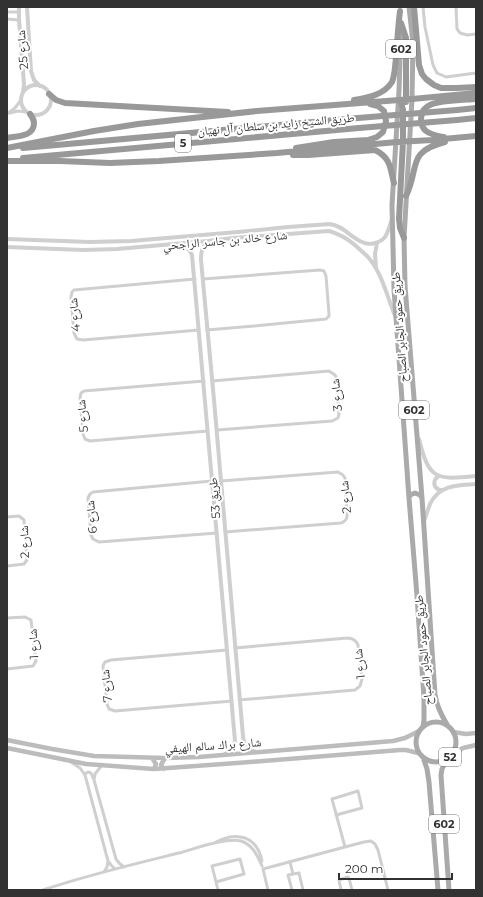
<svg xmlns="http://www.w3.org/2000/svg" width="483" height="897" viewBox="0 0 483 897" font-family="Montserrat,'Noto Naskh Arabic',sans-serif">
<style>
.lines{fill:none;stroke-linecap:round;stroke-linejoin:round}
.minor{stroke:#cfcfcf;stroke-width:3}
.tertiary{stroke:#cfcfcf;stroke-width:4}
.secondary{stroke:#bcbcbc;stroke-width:4.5}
.primary{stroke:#aaa;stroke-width:5}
.motorway{stroke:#999;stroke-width:6}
.motorway-bridge{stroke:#999;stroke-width:6}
.labels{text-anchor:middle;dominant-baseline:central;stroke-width:4;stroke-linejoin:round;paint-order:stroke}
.shield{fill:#fff;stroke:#707070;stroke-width:1}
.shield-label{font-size:11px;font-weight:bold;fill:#323232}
.street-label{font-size:12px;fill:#323232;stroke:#fff}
</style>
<rect width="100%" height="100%" fill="#fff"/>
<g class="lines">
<path class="minor" d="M423,7L425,27L433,65L437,73L446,77L476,73
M456,7L457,29L460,33L467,35L476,34
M7,12H19
M7,19L19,20
M10,113L18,111L26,112
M7,114L15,108L21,100
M195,279L74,290L72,292L71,297L74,333L77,339L83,340L199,330
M203,279L320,270L324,271L326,276L329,314V316L326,319L254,326L207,330
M204,381L84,391L81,393L80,398L83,434L85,439L90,441L208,431
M212,381L329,371L335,375L336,377L339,414L338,418L332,421L217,430
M212,481L93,492L90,494L88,498L91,535L93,539L99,542L217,533
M221,481L338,472L343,475L345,478L347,517C346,521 344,522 341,523L225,532
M7,517L19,516L24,520L27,560L24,564L7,566
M7,618L25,617L31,620L36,661L33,666L7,669
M235,648L347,638C352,638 356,640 358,645L362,679L360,686L355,690L239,700
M227,650L111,660L105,662L103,666L107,704L109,709L115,711L232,701
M71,762L80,768L85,775L108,861L107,867L104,872
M102,765L95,774L94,780L116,859L119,863L124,867
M85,774L88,772L91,773L93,778
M336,815L362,808L358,791L332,799L345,847
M216,842C237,831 257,836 262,861
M108,861L111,865L115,869
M290,862L293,874
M263,869L345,847L364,842L371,841L375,844L378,850L388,890
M263,869L268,890
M216,882L244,874L240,859L212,866L218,890
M43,890C87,875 134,864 179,853C194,849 227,837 241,841C253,845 257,855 262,866
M292,890L288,875L299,873L303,890
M341,890L339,880L348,877L349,878L352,890"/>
<path class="tertiary" d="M19,7V20L24,84L23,92
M27,7L31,71L34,80L40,86
M21 100a15 15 0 1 1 30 0a15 15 0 1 1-30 0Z
M7,239L90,242L131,241L238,232L288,227L330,224C344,226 350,237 362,242C369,246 380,243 385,237C388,233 390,224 392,219
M208,241C202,247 201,252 201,260L214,400L243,736C244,746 246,748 256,752
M178,244C185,246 189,248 192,255L235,741C233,748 230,751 224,755
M7,247L83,250L117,249L208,241L233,238L329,231C340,234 348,239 356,246C360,250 364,253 368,257C382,273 387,296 395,316
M376,268L375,254L377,243
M419,439C429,480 436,480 476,476
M439,476C432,480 433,489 441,490
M425,519C426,514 428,510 430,504C439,485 457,485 476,484"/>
<path class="secondary" d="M453,732L466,734L476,733
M7,740L52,749L94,756L165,758L199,757L393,741L405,738L419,731
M7,748L86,764L154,769L237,763L400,750H406L418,753
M452,755L463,748L476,745
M152,758L156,764L154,769
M164,769L161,765L162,763L165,758"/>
<path class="primary" d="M409,7L413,43L412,99L404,238L405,286L422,498L435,695C437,707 441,715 448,726
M401,27L399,91L392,205L394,289L409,498L417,596L424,698V720L423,726
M409,498L410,495L415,493L420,495L422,498
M416 742a20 20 0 1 1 40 0a20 20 0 1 1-40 0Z
M447,759L442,769L441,775L449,890
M424,760L427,769L429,782L438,890"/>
<path class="motorway" d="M414,7L419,65L422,74L426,79L434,85L441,88H457L476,87
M401,23L406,38V102
M49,94L56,100L65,103L228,112
M354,100C367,98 384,95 392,82C395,75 395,65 396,58C397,42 398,27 400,11
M399,100L401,102L403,110V141L399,219L400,228L404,238
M457,110L476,108
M457,120L476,118
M444,137C438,136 431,135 426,131C418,124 420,109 430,105C440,100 464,100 476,99
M7,138C17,136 34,137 34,123C34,119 32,117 30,114
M7,148L94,131L138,124L257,111L412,99L476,93
M23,148L358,118
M296,148L334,142L368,140L377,137L383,132L386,121L384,111L378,106L370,104
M293,155H308L375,150C391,158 390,168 394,183
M23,158L359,128
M7,161H60L110,163L159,161L277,153L397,142L432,140L476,136
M406,196C420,167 406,152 445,142"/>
<path class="motorway-bridge" d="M358,118L457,110
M359,128L457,120"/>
</g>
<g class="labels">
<g class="shield">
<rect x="386" y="40" width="30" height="18" rx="3"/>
<rect x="175" y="134" width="16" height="18" rx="3"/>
<rect x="399" y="401" width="30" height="18" rx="3"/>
<rect x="439" y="748" width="22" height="18" rx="3"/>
<rect x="429" y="815" width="30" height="18" rx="3"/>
</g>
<g class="shield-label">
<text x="401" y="49">602</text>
<text x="183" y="143">5</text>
<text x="414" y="410">602</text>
<text x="450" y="757">52</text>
<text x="444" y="824">602</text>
</g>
<g class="street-label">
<text transform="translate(22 50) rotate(-95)">شارع 25</text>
<text transform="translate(276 124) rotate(-5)">طريق الشيخ زايد بن سلطان آل نهيان</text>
<text transform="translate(225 240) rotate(-5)">شارع خالد بن جاسر الراجحي</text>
<text transform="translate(74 315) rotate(-95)">شارع 4</text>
<text transform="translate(399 327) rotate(-94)">طريق حمود الجابر الصباح</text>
<text transform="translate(336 395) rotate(-95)">شارع 3</text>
<text transform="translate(82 416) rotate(-95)">شارع 5</text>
<text transform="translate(345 497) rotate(-95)">شارع 2</text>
<text transform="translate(214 498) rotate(-95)">طريق 53</text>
<text transform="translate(91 517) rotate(-95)">شارع 6</text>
<text transform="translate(24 542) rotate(-92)">شارع 2</text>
<text transform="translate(33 644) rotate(-93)">شارع 1</text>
<text transform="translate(423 650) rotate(-95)">طريق حمود الجابر الصباح</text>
<text transform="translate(359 664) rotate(-96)">شارع 1</text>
<text transform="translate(106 686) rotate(-95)">شارع 7</text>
<text transform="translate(213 745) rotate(-4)">شارع براك سالم الهيفي</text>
</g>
</g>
<rect width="483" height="897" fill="none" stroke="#323232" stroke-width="16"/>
<path d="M339 873v6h113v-6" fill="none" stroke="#323232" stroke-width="2"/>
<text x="345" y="873" font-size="12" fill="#323232" stroke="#ffffff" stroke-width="3" paint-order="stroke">200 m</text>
</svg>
